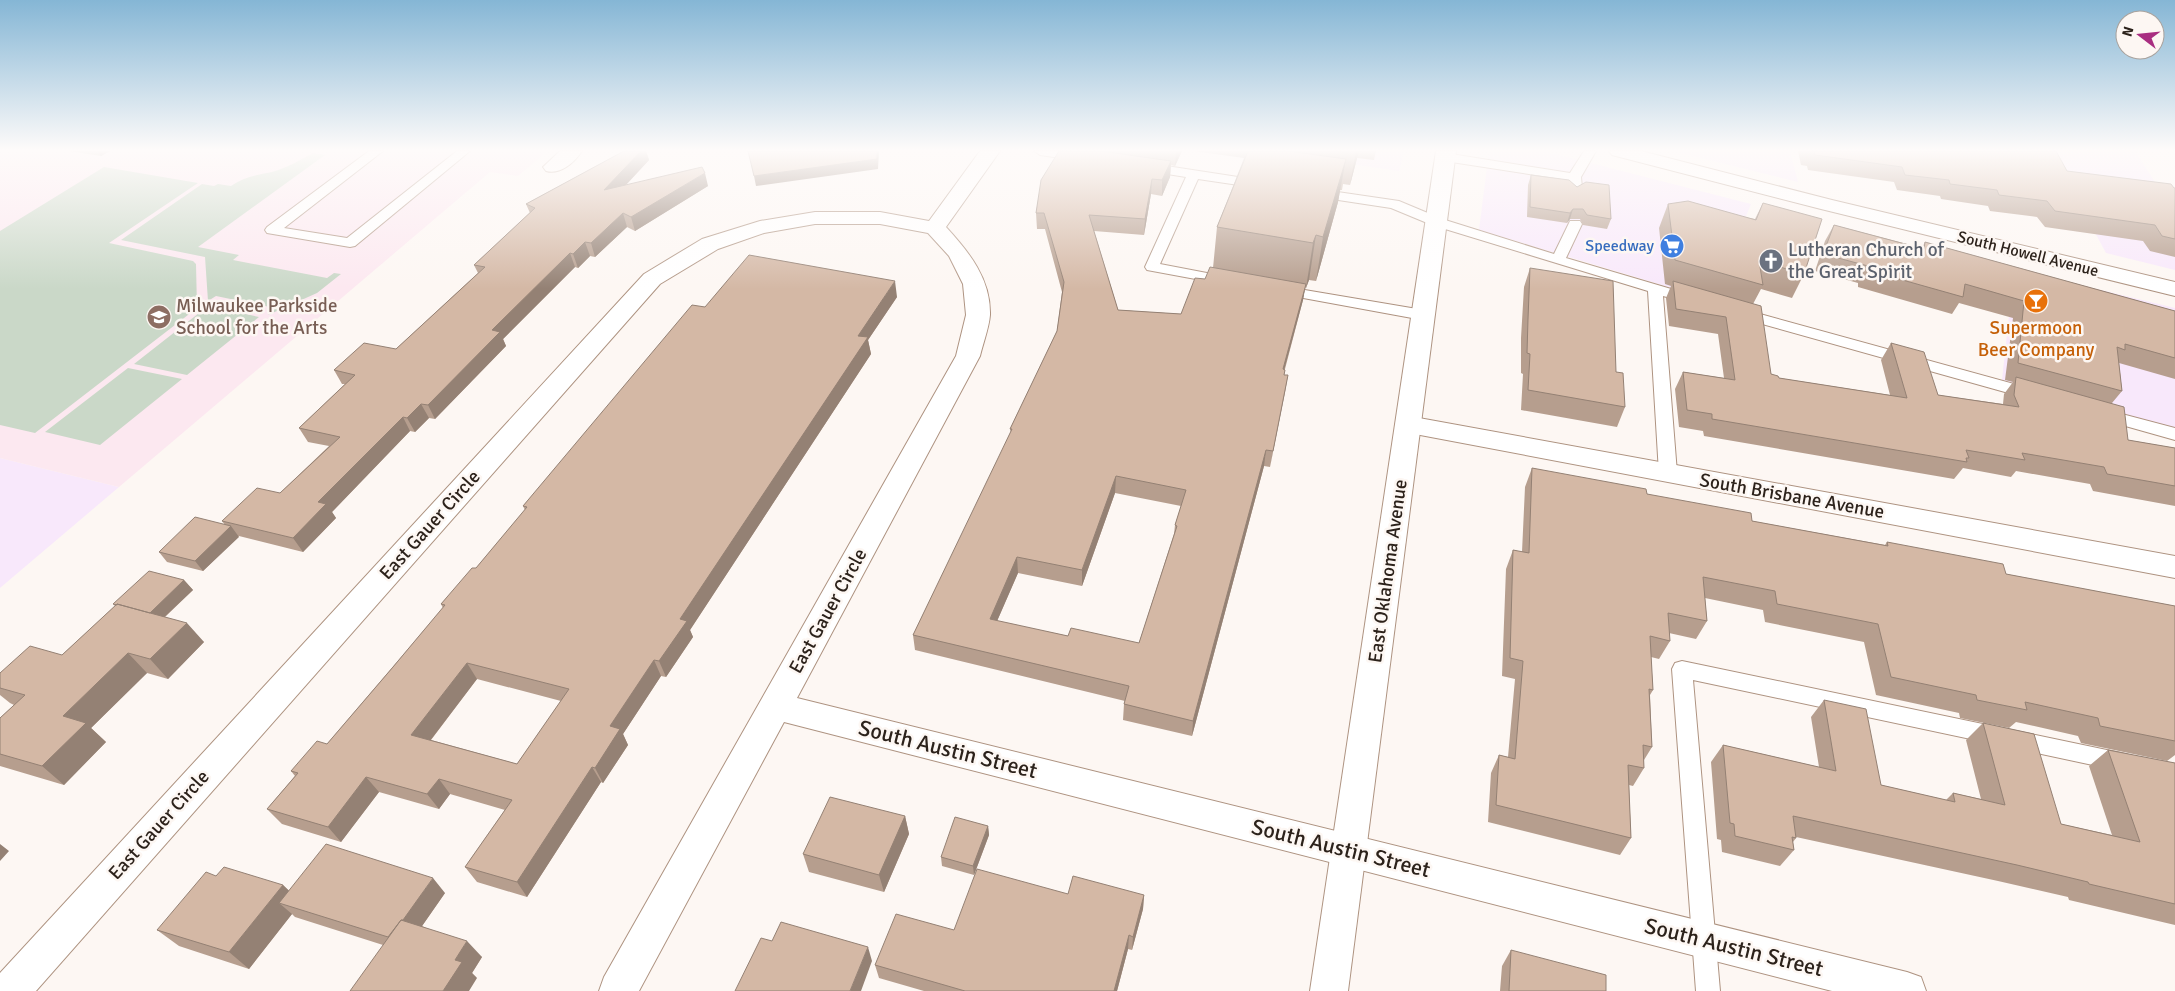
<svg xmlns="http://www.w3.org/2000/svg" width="2175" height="991" viewBox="0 0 2175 991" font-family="Signika,sans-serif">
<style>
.commercial{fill:#f8e8fb}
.education{fill:#fce8f0}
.green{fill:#cad8c8}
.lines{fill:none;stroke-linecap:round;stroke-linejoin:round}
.service-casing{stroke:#ae9381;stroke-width:2}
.minor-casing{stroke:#ae9381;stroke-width:2}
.tertiary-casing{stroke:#ae9381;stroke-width:2}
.secondary-casing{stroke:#ae9381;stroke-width:2}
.service{fill:#fff;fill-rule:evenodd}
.minor{fill:#fff;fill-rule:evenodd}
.tertiary{fill:#fff;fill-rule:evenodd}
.secondary{fill:#fff;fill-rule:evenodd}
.wall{fill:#b69e8e;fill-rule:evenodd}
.shaded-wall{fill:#948174}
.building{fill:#d4b8a5;stroke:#948174;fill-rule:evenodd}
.labels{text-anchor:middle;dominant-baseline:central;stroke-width:5;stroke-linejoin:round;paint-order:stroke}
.far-shop-label{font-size:16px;fill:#366cbe;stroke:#fdf7f3;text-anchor:end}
.far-street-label{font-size:16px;fill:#2c221b;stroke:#fdf7f3}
.worship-label{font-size:19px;fill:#5b616d;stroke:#fdf7f3;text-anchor:start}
.education-label{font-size:19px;fill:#785e54;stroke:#fdf7f3;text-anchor:start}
.food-label{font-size:19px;fill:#c56008;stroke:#fdf7f3}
.street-label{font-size:19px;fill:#2c221b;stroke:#fdf7f3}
.near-street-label{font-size:22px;fill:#2c221b;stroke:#fdf7f3}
</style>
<rect width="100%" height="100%" fill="#fdf7f3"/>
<path class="commercial" d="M1320,151H1404L1399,171L1317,159Z
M1489,151H1544L1751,204L1712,300L1479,230Z
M1673,151H1790L1798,182Z
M2051,151H2135L2175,213V270L2106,253Z
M2014,269L2175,308V428L2002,380Z
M0,458L119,487L0,588Z"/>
<path class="education" d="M0,151H548L518,176L490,172L119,487L0,458Z"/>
<path class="green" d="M313,153L325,155L198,247L239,255L233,260L327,278L334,273L341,274L317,293L268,315L275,308L216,296L208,301L205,257L121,240L202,184L214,186L218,184L231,186C244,177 257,175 272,172C287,168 300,160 313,153Z
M104,167L198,183L109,243L193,261L196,264L197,308L35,433L0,425V231Z
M208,306L259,317L187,375L134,364Z
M128,368L182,379L100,445L45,432Z"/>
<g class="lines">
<defs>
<path id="service" d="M369,151H383L284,228L347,238L457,151H470L355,246L350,247L267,233L265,230L267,227Z
M1034,151H1064L1086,154L1088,157L1082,161L1040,155Z
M1584,151H1596L1581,177L1582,188L1575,192L1568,188V180L1445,161L1439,157L1445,153L1570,173Z
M1147,163L1264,181L1266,184L1264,187L1259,188L1198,179L1160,264L1233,278L1235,281L1233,284L1228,285L1147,270L1145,267L1186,177L1142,170L1141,167L1142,164Z
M1317,189L1399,201L1442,219L1554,254L1570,221H1580L1582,224L1566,258L1695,296L1697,299L1695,302L1690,303L1663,296L1677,473L1674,477L1668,479L1662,477L1659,473L1648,291L1432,225L1391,208L1312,196L1310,193Z
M1281,286L1423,310L1428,312L1430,315L1428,318L1423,320L1276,293L1274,290L1276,287Z
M1742,309L2036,390L2038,394L2036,398L2030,399L1737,317L1735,314L1737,311Z
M2103,409L2175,428V440L2097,418L2095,414L2097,410Z
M1682,661L2121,753L2129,755L2132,762L2129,769L2121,771L1693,680L1720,991H1696L1672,669L1675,663Z"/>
<path id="minor" d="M560,151H582C574,163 560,175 546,171L543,167Z
M980,151H1000L946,227C969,252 991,279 990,315C989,328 983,343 980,356L797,698L1907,972L1921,977L1926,991H1832L784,722L639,991H599L604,977L956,356L966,315L963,284L949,256L928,233L880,224H815L764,233L718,249L660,284L36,991H0V973L644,274L702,239L760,221L815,212H880L929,221Z
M1408,416L2175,556V578L1399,431L1395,425L1399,419Z"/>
<path id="tertiary" d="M1609,151H1641L1832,200L2175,282V296L1821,209L1612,155Z"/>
<path id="secondary" d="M1436,151H1456L1348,991H1310Z"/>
</defs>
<use href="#service" class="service-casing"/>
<use href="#minor" class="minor-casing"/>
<use href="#tertiary" class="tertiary-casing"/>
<use href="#secondary" class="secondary-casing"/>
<use href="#service" class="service"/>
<use href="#minor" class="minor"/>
<use href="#tertiary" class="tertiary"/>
<use href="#secondary" class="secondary"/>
</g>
<path class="wall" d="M69,151H110L101,156Z
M624,151H646L649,160L626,185L708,186L635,231L627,227L595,257L590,256L578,268L575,267L503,339L506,346L435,419L429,418L415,432L410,431L332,512L336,518L303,552L239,536L203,571L167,562L159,552L225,525L222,521L280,493L329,446L308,442L299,428L345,384H342L334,370L396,349L478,273L474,265L530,213L526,204Z
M1059,151H1182L1175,166L1171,165L1170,177L1162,196L1151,194L1144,235L1094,231L1118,310L1181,314L1213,268L1217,227L1244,158L1193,151H1376L1374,160L1357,158L1350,185L1343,184L1342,190H1340L1338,202L1316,281L1309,280L1306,288L1305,287L1303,300L1285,369V370L1284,375H1288L1270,467L1264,466L1192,736L1123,720L1124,704L1125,701L915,650L913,635L1011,433L1010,429L1057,331L1062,292L1045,229H1037L1036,213ZM1115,493L1181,506L1175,525L1174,534L1139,643L1068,636L997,621L1018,573L1082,586Z
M1798,151H2056L2067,171L2175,188V257L2150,251L2143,241L2045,227L2037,217L1990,211L1988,206L1941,199L1940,196L1897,190L1894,182L1808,170L1807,166L1801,165Z
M1531,175L1611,219L1607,229L1583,225L1580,219H1570L1567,223L1527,217L1528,185Z
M1763,203L1804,274L1792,298L1761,289L1753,304L1771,374L1779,378L1890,395L1881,360L1891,343L1938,395L2003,404L2004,394L2013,382L2005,380L2013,318L1959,303L1952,314L1858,287V283L1815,271L1825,241L1834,225L1922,248L1925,242L2175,311V379L2119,363L2122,391L2112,403L2128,440L2175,448V506L2093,491L2090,484L2016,471L2011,477L1963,468L1954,479L1704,436L1703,431L1679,427L1675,389L1683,372L1724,378L1718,334L1669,326L1666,298L1671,286L1665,284L1659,228L1668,204L1755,219Z
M1530,268L1616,372L1625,407L1617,427L1521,410L1523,374L1521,373V338L1524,287Z
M897,297L868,340L871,354L690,630L693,637L666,677L661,676L623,734L628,745L603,783L601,782L527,897L477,882L465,867L505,810L450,794L439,809L379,792L341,842L282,824L267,809L295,776L291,771L327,744L443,608L441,604L476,568L525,510L523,506L705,307ZM477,679L561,701L517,764L431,740Z
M1532,468L1647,494L1752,521L1885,545L1887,542L2006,574L2175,606V755L2167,761L2081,743L2078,736L2016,722L2009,728L1960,718L1959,713L1876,695L1864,642L1765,622L1763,610L1705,598L1707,621L1696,639L1669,633L1670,641L1659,659L1651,657L1653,690L1650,695L1652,747L1644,760V768L1633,786L1629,785L1631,838L1620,855L1488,822L1491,773L1499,755L1508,757L1515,679L1502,676L1506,569L1513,550L1522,552L1525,487Z
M184,580L193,590L165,617L204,642L168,679L147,673L91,728L106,742L64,785L0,766V718L14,705L10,703L0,695V673L62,655L115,606L113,604Z
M1824,700L1881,785L1946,800L1953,793L1981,799L1966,740L1983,723L2061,824L2112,835L2089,766L2108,750L2175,763V925L2069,900L2068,897L1998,881L1796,837V838L1793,842L1794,850L1780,866L1722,852L1721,840L1717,839L1711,762L1723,745L1819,767L1811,717Z
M905,816L909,834L884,892L809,872L803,854Z
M988,826L989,835L974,875L942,866L941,857Z
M283,885L289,891L445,893L422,926L482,957L472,973L477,978L383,945L295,917L292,914L249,969L179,946L157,930Z
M1068,894L1144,895L1143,909L1132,950L1128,949L1117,991H924L879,978L875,965L954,930Z
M1511,950L1606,991H1500L1502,966Z"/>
<path class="shaded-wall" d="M97,151H110L101,156Z
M641,151H646L649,160L609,203L604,190Z
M877,151H879L878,169L756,186L754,176Z
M1176,151H1182L1175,166Z
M1356,151H1359L1350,185Z
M1346,159L1338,202L1316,281L1323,237Z
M1171,161L1170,177L1162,196V180Z
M705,173L708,186L635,231L631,217Z
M1152,179L1151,194L1144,235L1145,219Z
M1573,209L1570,219L1567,223L1570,213Z
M623,213L627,227L595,257L591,243Z
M1316,235L1309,280L1306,288L1313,243Z
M585,242L590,256L578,268L573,254Z
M570,253L575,267L503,339L506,346L435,419L428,405L492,330Z
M895,281L897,297L868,340L871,354L690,630L693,637L666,677L659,661L680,619L858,336Z
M1306,284L1303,300L1280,385L1283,369Z
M1288,375L1285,392L1270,467L1273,451Z
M421,404L429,418L415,432L407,418Z
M403,417L410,431L332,512L336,518L303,552L293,538L318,502Z
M1266,450L1264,466L1192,736L1193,721Z
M1116,476L1115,493L1082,586V570Z
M231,526L239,537L203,571L195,561Z
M1017,557L1018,573L991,635L990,619Z
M184,580L193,590L158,623L149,613Z
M187,623L204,642L168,679L150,659Z
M128,653L147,673L91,728L106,742L64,785L42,766L63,716Z
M654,660L661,676L623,734L628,745L603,783L595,768L610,726Z
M467,663L477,679L423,750L411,735Z
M592,767L601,782L527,897L517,882Z
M366,777L379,792L341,842L328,827Z
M439,779L450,794L439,809L427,794Z
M905,816L909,834L884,892L879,875Z
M988,826L989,835L974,875L973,866Z
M0,844L9,851L0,861Z
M433,878L445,893L404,952L390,938Z
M283,885L301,902L279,903L292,914L249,969L229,952Z
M1144,895L1143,909L1132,950L1133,937Z
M1129,935L1128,949L1117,991H1114Z
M467,941L482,957L472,973L477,978L469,991H443L455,960Z
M868,947L872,961L861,991H850Z"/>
<path class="building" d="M624,151H641L604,190L702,167L705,173L631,217L623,213L591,243L585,242L573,254L570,253L492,330L500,332L428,405L421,404L407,418L403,417L318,502L326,504L293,538L222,521L257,488L280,493L340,437L299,428L355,375L334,370L364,343L396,349L485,267L474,265L535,208L526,204Z
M748,151H877V159L754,176Z
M1059,151H1101L1171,161L1162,180L1152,179L1145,219L1089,215L1118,310L1181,314L1195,278L1205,279L1210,267L1306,284L1283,369L1285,370L1284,375H1288L1273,451L1266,450L1193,721L1124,704L1129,686L913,635L1012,429H1010L1057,331L1064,282L1044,213H1036L1041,180ZM1116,476L1186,490L1175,525L1177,526L1139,643L1071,628L1068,636L990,619L1017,557L1082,570Z
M1248,151H1288L1346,159L1323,237L1316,235L1313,243L1217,227Z
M1333,151H1349L1348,153Z
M1811,151H2056L2067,171L2171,184L2174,188H2175V239L2162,236L2155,225L2055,211L2047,201L1999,195L1997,190L1950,184L1949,180L1905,175L1902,167L1815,155L1814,151Z
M1531,175L1569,180L1577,187L1586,182L1609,185L1611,219L1587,215L1583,209H1573L1570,213L1530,207Z
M1688,201L1756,220L1763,203L1822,219L1804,274L1759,261L1763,285L1675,260L1668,204Z
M1834,225L1924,249L1925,242L2175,311V358L2125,344V350L2117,347L2122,391L2018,363L2024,301L1965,284L1963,297L1867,270L1868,266L1823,254Z
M749,255L895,281L858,336L868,337L680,619L687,621L659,661L654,660L610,726L620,729L595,768L592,767L517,882L465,867L512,800L439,779L427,794L366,777L328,827L267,809L298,773L291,771L317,741L327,744L393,667L445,605L441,604L472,568H476L527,507L523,506L692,305L705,307ZM467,663L569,689L517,764L411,735Z
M1530,268L1613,281L1616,372L1623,373L1625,407L1528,390L1530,354L1527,353L1528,319Z
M1673,281L1761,306L1771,374L1778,376L1779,378L1907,398L1891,343L1924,352L1938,395L2019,407L2014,395L2016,377L2124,407L2128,440L2175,448V486L2107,474L2104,467L2022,453L2025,460L1966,450L1969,458H1966L1967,462L1712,419V414L1687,410L1683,372L1735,380L1726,317L1676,309Z
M1532,468L1646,489L1647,494L1751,513L1752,521L1888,546L1887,542L2003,564L2006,574L2175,606V741L2100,726L2098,718L2025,702L2027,710L1977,700L1976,695L1891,677L1878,624L1777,604L1775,591L1703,577L1707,621L1668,613L1670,641L1650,636L1653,690L1649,689L1652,747L1643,745L1644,768L1628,765L1631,838L1496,805L1499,755L1515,759L1523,661L1510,658L1513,550L1529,553Z
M195,517L231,526L195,561L159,552Z
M149,571L184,580L150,613L117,604V605L113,604Z
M117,604L187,623L150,659L128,653L63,716L86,723L42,766L0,754V718L25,695L0,688V673L30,646L62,655Z
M1824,700L1866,709L1881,785L1955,802L1953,793L2005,805L1983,723L2034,734L2061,824L2140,842L2108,750L2175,763V904L2089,884L2088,882L2017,865L1793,816L1796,838L1792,837L1794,850L1735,836L1734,824L1730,823L1723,745L1836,771Z
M830,797L905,816L879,875L803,854Z
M955,817L988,826L973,866L941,857Z
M326,844L433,878L403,920H401L388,937L279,903Z
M224,867L283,885L229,952L157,930L206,872L216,876Z
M977,869L1068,894L1073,876L1144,895L1133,937L1129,935L1114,991H965L875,965L896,914L954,930Z
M401,920L467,941L455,960L462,962L443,991H350Z
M781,922L868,947L850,991H735L761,938L772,941Z
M1511,950L1606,975V991H1509Z"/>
<linearGradient id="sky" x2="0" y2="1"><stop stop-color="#85b6d5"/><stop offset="0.52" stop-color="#fefbfa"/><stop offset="1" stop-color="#fefbfa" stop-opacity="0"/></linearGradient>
<rect width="2175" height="289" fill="url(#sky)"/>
<defs>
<symbol id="supermarket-disc" viewBox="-11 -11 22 22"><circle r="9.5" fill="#3f7fe0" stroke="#fdf7f3"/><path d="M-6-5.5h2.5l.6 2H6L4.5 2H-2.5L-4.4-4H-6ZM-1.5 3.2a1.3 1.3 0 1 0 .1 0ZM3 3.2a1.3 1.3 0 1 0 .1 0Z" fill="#fff"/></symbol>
<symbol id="church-disc" viewBox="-11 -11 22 22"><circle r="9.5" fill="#6b7280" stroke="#fdf7f3"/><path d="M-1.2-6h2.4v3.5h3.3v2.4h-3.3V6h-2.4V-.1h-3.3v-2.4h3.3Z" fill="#fff"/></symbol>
<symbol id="bar-disc" viewBox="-11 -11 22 22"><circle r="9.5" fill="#e8710a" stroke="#fdf7f3"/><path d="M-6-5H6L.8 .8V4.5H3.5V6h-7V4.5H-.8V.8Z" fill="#fff"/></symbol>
<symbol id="school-disc" viewBox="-11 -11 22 22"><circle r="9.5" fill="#8d6e63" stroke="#fdf7f3"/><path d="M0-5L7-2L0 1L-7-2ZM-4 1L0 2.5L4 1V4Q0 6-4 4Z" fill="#fff"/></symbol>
</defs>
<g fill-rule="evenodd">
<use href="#supermarket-disc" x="1658" y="232" width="28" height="28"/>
<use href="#church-disc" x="1757" y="247" width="28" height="28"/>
<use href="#bar-disc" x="2022" y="287" width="28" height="28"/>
<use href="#school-disc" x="145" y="303" width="28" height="28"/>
</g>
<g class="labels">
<g class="far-shop-label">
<text x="1654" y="246">Speedway</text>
</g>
<g class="far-street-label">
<text transform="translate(2028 254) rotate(14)">South Howell Avenue</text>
</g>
<g class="worship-label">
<text x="1788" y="250">Lutheran Church of<tspan x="1788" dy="22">the Great Spirit</tspan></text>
</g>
<g class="education-label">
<text x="176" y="306">Milwaukee Parkside<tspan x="176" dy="22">School for the Arts</tspan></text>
</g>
<g class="food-label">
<text x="2036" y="328">Supermoon<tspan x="2036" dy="22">Beer Company</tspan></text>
</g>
<g class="street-label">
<text transform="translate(1792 496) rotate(10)">South Brisbane Avenue</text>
<text transform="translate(430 525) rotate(-48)">East Gauer Circle</text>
<text transform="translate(1388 571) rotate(-82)">East Oklahoma Avenue</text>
<text transform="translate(828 611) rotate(-61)">East Gauer Circle</text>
<text transform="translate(159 825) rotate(-48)">East Gauer Circle</text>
</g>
<g class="near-street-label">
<text transform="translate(948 749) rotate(14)">South Austin Street</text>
<text transform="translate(1341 848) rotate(14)">South Austin Street</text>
<text transform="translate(1734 947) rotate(14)">South Austin Street</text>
</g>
</g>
<g transform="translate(2140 35) rotate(286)"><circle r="24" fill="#fdf7f3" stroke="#a9a29d"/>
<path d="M0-4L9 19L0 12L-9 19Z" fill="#a92e81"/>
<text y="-8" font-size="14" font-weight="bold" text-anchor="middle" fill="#2c221b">N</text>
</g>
</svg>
